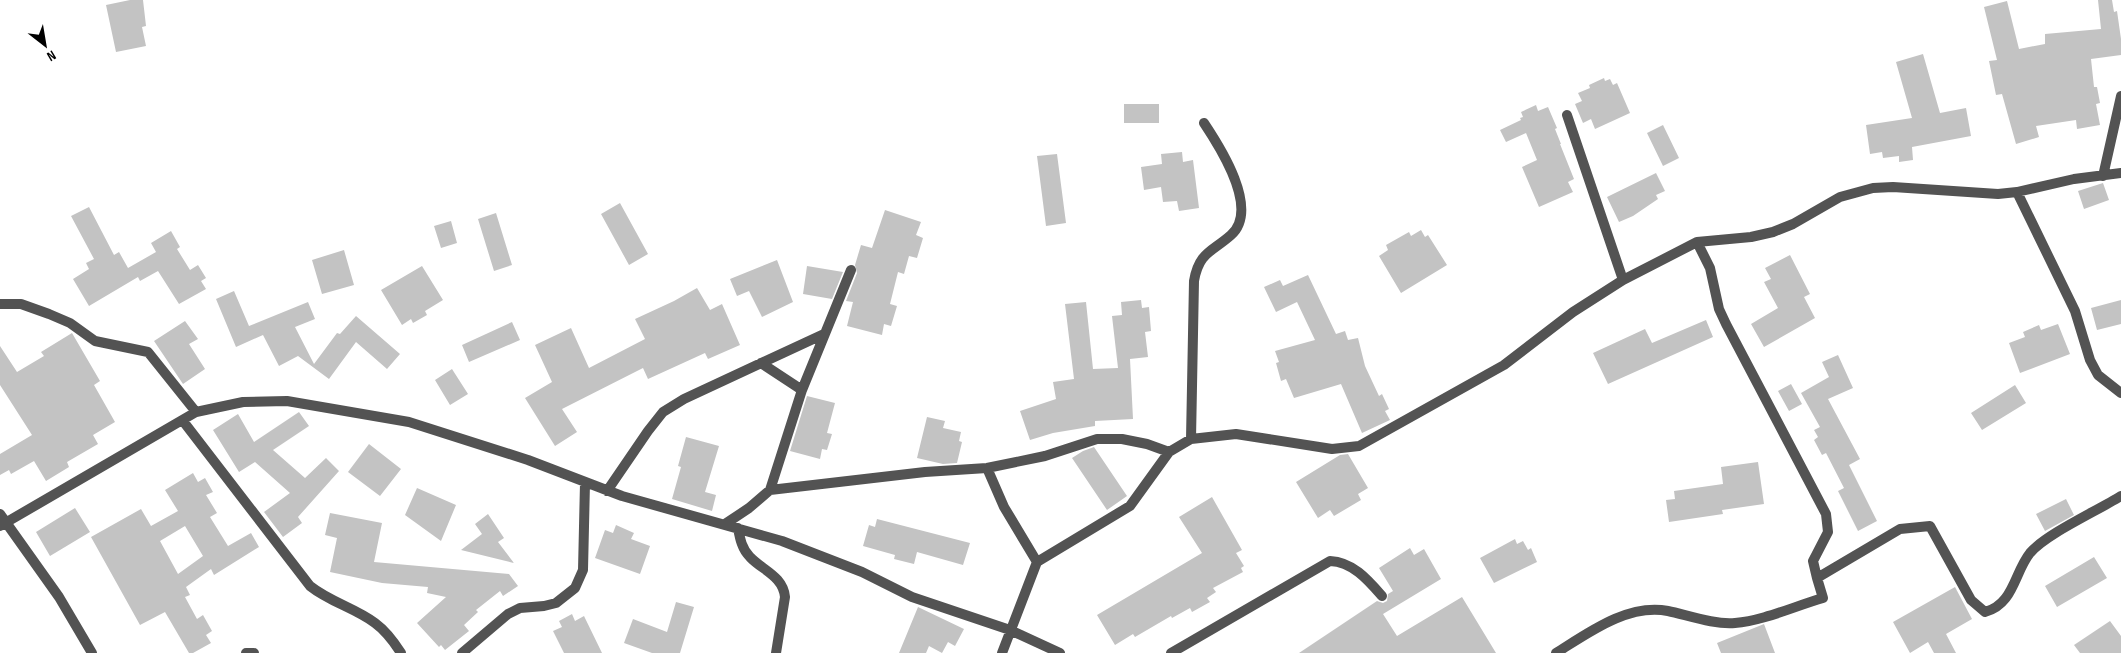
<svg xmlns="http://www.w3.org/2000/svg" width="2121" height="653" viewBox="0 0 2121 653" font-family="'Sofia Sans Condensed',sans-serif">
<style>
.building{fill:#c3c3c3;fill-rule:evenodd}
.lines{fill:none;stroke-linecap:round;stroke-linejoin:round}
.street{stroke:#535353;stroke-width:10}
</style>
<rect width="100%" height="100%" fill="#fff"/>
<path class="building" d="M130,0H143L146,26L142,27L146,46L116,52L106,5Z
M2098,0H2112L2114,12L2117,11L2121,39V55L2091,59L2094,87H2097L2100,103L2096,104L2100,125L2077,129L2076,120L2036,126L2039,137L2016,144L2002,94L1996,95L1989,61L1997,60L1984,7L2007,1L2019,49L2045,44V34L2101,29Z
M1923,54L1940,113L1966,108L1971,136L1912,147L1913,160L1899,162V156L1883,158L1882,152L1870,154L1866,125L1912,118L1896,62Z
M1604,78L1605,81L1610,79L1613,85L1617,83L1630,113L1595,129L1591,119L1583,123L1575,104L1582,101L1578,93L1590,88L1589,85Z
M1124,104H1159V123H1124Z
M1536,105L1538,111L1548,107L1557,128L1555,129L1561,144H1560L1574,179L1568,182L1573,192L1539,207L1522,167L1537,160L1526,133L1506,142L1500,130L1521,120L1520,118L1523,117L1521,112Z
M1663,125L1679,158L1663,166L1647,133Z
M1182,152L1183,162L1193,160L1199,208L1179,211L1177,201L1163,202L1161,187L1144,190L1141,167L1162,164L1161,154Z
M1057,154L1066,223L1046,226L1037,156Z
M1656,173L1665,191L1656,195L1658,199L1633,216L1619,222L1607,197Z
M2103,183L2109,200L2084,209L2078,191Z
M620,203L648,254L629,265L601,214Z
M89,207L114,255L119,252L128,268L156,252L151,243L171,231L180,247L177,249L190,270L198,265L206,278L201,281L206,289L179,304L158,271L140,281L138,277L89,306L73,279L89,269L86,263L94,259L71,216Z
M885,210L921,222L916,235L923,238L917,258L909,256L904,274L898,272L890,304L897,306L891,326L884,324L882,335L847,326L853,302L846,301L857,273L855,265L861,245L872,248Z
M496,213L512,265L494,271L478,219Z
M451,221L457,243L441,248L434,226Z
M1421,230L1425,237L1428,235L1447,265L1401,293L1379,256L1388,250L1386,245L1409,232L1411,236Z
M344,250L354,285L322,294L312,260Z
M1790,255L1810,294L1804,297L1815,318L1764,347L1751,324L1778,308L1764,282L1771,279L1765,268Z
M777,260L793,302L762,317L749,291L737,296L730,279Z
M422,266L443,300L425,311L427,315L413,323L411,319L402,325L381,290Z
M807,266L843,272L832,299L803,294Z
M1308,275L1336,334L1345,331L1348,340L1358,338L1365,366L1379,396L1382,394L1389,409L1385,411L1390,420L1362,433L1341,384L1294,398L1286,379L1281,381L1276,363L1279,362L1275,351L1315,340L1297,302L1276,312L1264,287L1280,280L1283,286Z
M697,288L710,310L722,304L740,345L708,359L705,353L648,379L643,368L562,409L577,432L555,446L525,398L552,382L535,345L571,328L589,368L645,339L635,319L674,301Z
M234,291L249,326L308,302L315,319L295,327L314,364L337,333L340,334L356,316L400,354L387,369L356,342L329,379L298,356L279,366L263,335L236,347L216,299Z
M1141,300L1142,308L1149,307L1151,331L1145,332L1148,357L1130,359L1133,419L1095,421V426L1053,433L1030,440L1020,411L1056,399L1053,382L1074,379L1065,304L1086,302L1093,369L1118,368L1112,316L1122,315L1121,302Z
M2121,300V324L2097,330L2091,308Z
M1706,320L1713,337L1608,384L1593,353L1645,329L1652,343Z
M185,321L198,339L189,344L205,369L183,384L154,341Z
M512,322L520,340L469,362L462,345Z
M2058,324L2070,354L2020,373L2009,343L2025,337L2023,332L2039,325L2041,330Z
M72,333L100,381L94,385L115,422L93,435L98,444L67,462L69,467L46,481L34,461L11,474L9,470L0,475V454L32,435L0,385V346L17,372L44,356L41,352Z
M1838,355L1853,388L1828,399L1860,459L1849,465L1877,521L1858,531L1838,491L1844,488L1826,453L1822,455L1814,440L1818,437L1814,430L1820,427L1801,393L1829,377L1822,362Z
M452,369L468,394L450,405L435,380Z
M1791,384L1802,404L1789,411L1778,391Z
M2015,385L2026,403L1982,430L1971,413Z
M807,396L835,403L827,433L832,434L827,450L822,449L820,459L790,451Z
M299,412L309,426L273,450L305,478L326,458L339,471L298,517L302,523L283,537L264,512L290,493L255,462L239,472L213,430L238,414L254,442Z
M927,417L945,421L943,428L961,432L959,441L962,442L957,463L943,464L917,458Z
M686,437L719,446L705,492L716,495L712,511L672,499L681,467L678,466Z
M369,444L401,469L380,496L348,472Z
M1094,447L1127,496L1107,510L1072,458L1083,451Z
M1348,454L1368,488L1358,494L1361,500L1334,516L1330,510L1318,518L1296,482L1340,455Z
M1758,462L1764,504L1722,510L1723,514L1669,522L1666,500L1675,499L1674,491L1723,484L1721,467Z
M193,473L198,482L205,478L213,492L206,495L217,513L210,517L228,546L251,533L259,547L214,575L211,569L186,587L190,595L185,597L197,619L203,615L212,631L206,635L211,643L193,653H189L165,612L140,625L91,537L141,509L151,526L178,511L165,490ZM185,526L203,556L178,574L160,541Z
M417,488L456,505L441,541L405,515Z
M1212,497L1242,550L1236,553L1244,566L1241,568L1243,572L1213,588L1216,592L1207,598L1210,602L1192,612L1190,608L1172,618L1171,616L1135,637L1133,634L1115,645L1097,615L1202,553L1179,517Z
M2066,499L2074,515L2045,531L2036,514Z
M75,508L90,532L50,556L36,532Z
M330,513L382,523L374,562L509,574L518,586L503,596L500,591L476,610L478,612L464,625L469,631L445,650L441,645L439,647L417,623L446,597L427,593L428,587L382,583L330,572L337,538L325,535Z
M488,514L504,538L498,542L514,563L461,550L482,534L475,524Z
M877,519L970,543L963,565L917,552L914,564L894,559L895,555L863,546L869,525L875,527Z
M616,525L634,533L631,539L650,546L640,574L595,558L605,530L613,533Z
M1515,539L1517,544L1523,541L1528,550L1531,548L1537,562L1494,583L1480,558Z
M1410,548L1414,555L1424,549L1441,579L1383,614L1397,636L1462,597L1496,653H1299L1377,601L1383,603L1387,601L1388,594L1393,591L1379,568Z
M2094,557L2107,578L2057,607L2045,586Z
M1955,587L1972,619L1946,634L1956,653H1934L1928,642L1910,653L1893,622Z
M676,602L694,607L680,653H652L624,643L633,619L667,632Z
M918,607L964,629L955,646L948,642L942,653L929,646L926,653H899Z
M572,614L575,621L584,616L602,653H564L553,631L562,627L559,621Z
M2110,621L2121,636V653H2080L2074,645Z
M1764,624L1775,653H1721L1717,643Z"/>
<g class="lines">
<path class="street" d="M1567,115L1623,280
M2103,176L2121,96
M2017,192L2075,311L2090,360L2098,375L2121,393
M1697,242L1710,268L1719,309L1726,324L1826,514L1828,532L1813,561L1817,578
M0,304H21L49,314L70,323L95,341L148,352L196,412
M761,363L802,390
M183,421L310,586C330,602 355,608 375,623C386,631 394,642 401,653
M1191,439L1194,281C1199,252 1212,252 1231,235C1260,209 1220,147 1204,123
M987,468L1004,507L1037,562
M770,490L925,472L987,468L1045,456L1097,439H1122L1147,444L1169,452
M607,491L648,431L663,412L684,399L824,334
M0,514L59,597L92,653
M725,524L749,508L770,490L802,390L851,270
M0,526L196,412L243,402L287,401L409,422L528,460L622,496L782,541L862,572L912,597L1010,630L1060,653
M738,528C740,539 742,549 750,557C762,570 783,576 785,597L776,653
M246,653H254
M462,653L508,614L520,608L544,606L556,603L575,588L583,570L585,483
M1002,653L1037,562L1130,506L1169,452L1191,439L1236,434L1332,449L1359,446L1504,365L1573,312L1623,280L1697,242L1751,237L1773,232L1793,224L1840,197L1873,188L1893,187L1998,194L2017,192L2074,179L2121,173
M1171,653L1330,561C1353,562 1368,580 1382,596
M1556,653C1588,633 1628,603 1668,611C1687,615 1715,625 1735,623C1763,621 1795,606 1823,598L1817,578L1900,529L1930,526L1971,600L1985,612C2014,604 2014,573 2030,553C2046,534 2097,511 2121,496"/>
</g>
<g transform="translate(45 45) rotate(149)" stroke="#ffffff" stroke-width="4" paint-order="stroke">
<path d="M0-4L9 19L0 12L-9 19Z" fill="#000000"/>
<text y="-8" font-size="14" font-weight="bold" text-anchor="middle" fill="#000000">N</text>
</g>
</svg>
